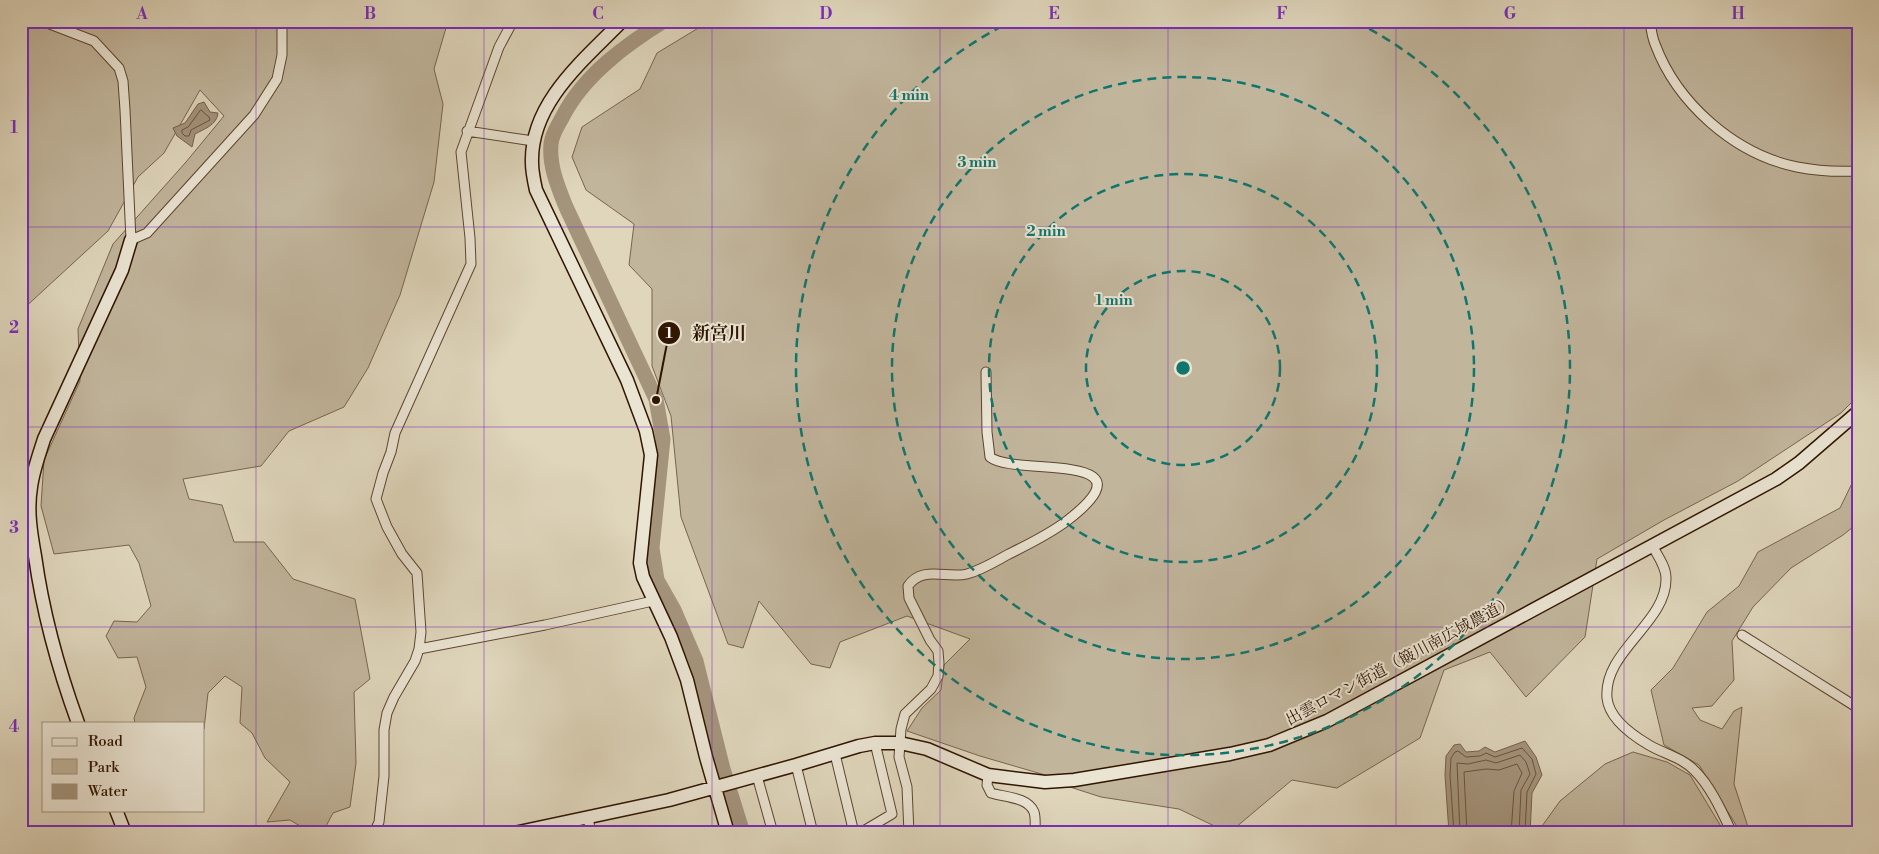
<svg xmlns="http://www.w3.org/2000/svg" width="1879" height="854" viewBox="0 0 1879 854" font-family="'Libre Bodoni','Noto Serif JP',serif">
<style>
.green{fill:#c1b59c;stroke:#78654e}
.water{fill:#a4947c;stroke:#76614a}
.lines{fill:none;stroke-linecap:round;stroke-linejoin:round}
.shore{stroke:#6a543e;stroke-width:1}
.river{stroke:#a4947c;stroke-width:15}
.street-casing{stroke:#5c452f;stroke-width:11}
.secondary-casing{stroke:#301500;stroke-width:15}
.street{stroke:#eae4d3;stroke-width:9}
.secondary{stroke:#eae4d3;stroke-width:12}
.grid{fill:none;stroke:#7b2cbf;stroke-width:1;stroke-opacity:0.55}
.ring{fill:none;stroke:#0f766e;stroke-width:2.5;stroke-dasharray:9 6}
.labels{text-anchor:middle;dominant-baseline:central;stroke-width:4;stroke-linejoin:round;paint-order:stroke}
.street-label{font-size:16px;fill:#301500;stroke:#eae4d3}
.centre{fill:#0f766e;stroke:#eae4d3;stroke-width:2.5}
.ring-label{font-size:15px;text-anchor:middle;font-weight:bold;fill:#0f766e;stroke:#eae4d3;stroke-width:4;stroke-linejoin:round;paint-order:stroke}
.leader{fill:none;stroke:#301500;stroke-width:2}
.callout-dot{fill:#301500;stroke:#eae4d3;stroke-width:2}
.mark-label{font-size:15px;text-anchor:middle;font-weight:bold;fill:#fff}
.callout-label{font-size:18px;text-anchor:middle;font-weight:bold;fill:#301500;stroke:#eae4d3;stroke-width:4;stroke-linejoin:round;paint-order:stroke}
.neatline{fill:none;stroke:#7b2cbf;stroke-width:2}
.grid-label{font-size:16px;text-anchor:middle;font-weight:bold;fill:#7b2cbf}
</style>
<rect width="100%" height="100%" fill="#dfd6bc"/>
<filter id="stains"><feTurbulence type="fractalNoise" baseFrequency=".004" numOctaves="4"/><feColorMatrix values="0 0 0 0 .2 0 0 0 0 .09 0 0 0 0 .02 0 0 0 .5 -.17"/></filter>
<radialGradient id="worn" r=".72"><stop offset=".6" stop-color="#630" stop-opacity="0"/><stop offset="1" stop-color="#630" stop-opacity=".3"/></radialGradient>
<path class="green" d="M21,21H448L434,69L443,104L434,182L400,295L368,368L344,407L289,431L261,466L183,479L189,499L222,505L234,542H264L293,579L355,599L370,679L354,692L356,763L350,807L333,813L324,830L305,829L290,820L267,822L290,782L265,758L252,733L240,723L242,687L225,676L208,693L204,729V723H135L134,718L146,687L137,657L118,658L106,636L114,621L137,622L151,606L139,563L129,545L54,554L41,506L44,460L80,381L78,329L113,244L186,162L224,116L200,90L164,153L138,177L108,231L21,311Z
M710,21H1858V396L1841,413L1738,481L1664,520L1597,559L1585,637L1526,697L1490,652L1444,670L1420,738L1337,788L1292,780L1229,833L1179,809L1101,797L1070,787L1045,775L980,756L907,731L922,708L941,690L944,665L970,639L907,616L840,642L830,668L811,664L759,601L743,648L728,644L681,517L671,416L652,366V289L629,265L634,224L586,190L572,157L582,127L640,89L657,53Z
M1858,471V523L1843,535L1791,568L1753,607L1732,641L1734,680L1712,706L1692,708L1700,720L1722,729L1734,711L1742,707L1734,784L1750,833H1741L1699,765L1664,745L1651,690L1673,668L1707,612L1739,586L1758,552L1840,508Z
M1633,752L1667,762L1690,775L1725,833H1537L1560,801L1605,764Z"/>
<path class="water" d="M204,102L210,112L218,113C217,125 204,129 195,134L192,147L177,136L173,128L185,123L198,104Z
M1525,741L1536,757L1542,775L1532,793L1530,833H1449L1445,775L1446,756L1454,745L1460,744L1466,752L1479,751L1485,747L1495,752Z"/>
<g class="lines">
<path class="shore" d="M201,110L209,117L210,120L191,130L189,136H185L182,133V130L188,127Z
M1454,833L1450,775L1451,758L1455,752L1458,751L1466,757L1480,756L1486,753L1495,757L1522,748L1532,759L1536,774L1527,792L1525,833
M1460,833L1457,763L1468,764L1486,760L1496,763L1520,755L1526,762L1530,774L1521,790L1519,833
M1467,833L1464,772L1486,769L1499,770L1517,764L1522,773L1514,791L1511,833"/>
<path class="river" d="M664,21C627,44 584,75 563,116C558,126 552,133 551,144C549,166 558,187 566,207L656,399L663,439L652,548L657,580L674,610L696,661L723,769L743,833"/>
<defs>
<path id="street" d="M42,21L94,41L119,68L123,81L125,110L131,240L147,233L254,115L277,79L282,55V21
M1650,21C1651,29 1652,37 1655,44C1677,103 1734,154 1797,167C1817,171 1837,172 1858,171
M467,131L533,141
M1653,547C1658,556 1666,567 1666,578C1667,623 1603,651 1607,698C1609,718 1632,735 1649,745C1664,754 1682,757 1695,771C1711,787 1722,812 1732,833
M1742,635L1858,708
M419,649L545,625L653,601
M835,754L854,833
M796,765L813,833
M988,775L987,785L991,793C1004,797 1028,797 1034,812C1036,818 1035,826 1035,833
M757,776L773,833
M588,818L591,833
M374,833L379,822L384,776V730L387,713L394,697L415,661L419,649L421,632L417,573L402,554L387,527L376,499L383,473L391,452L395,433L471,264L470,238L461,152L499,47L513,21
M860,833L892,814L875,743
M909,833L907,787L899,757L901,729L905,714L931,689L938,676L939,663L938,651L930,640L909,598L908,586C922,565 947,579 967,574C982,570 996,561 1009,554C1029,544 1050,534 1068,520C1158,450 1014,477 990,457L987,432L986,372"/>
<path id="secondary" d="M622,21C584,60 530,103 532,163C532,172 534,181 536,190L627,380L646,431L651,455L640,563L643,577L671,637L687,680L706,757L728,833
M78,723C58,668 43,614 35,556C31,534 27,510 31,487C33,471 39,455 44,439L122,270L131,240
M116,810L125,833
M514,833L669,800L796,765L859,746L875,743H900L927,749L988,775L1045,782L1074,780L1230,754L1269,745L1327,721L1776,479L1799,463L1858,412"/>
</defs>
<use href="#street" class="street-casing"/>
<use href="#secondary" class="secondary-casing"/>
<use href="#street" class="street"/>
<use href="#secondary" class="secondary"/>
</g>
<path class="grid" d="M256,21V833M484,21V833M712,21V833M940,21V833M1168,21V833M1396,21V833M1624,21V833M21,227H1858M21,427H1858M21,627H1858"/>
<g class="ring">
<circle cx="1183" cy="368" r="97"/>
<circle cx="1183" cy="368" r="194"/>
<circle cx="1183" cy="368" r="291"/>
<path d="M1356 22A387 387 0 1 1 1010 22"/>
</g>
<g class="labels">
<g class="street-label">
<text transform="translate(1400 661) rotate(-28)">出雲ロマン街道（簸川南広域農道）</text>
</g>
</g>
<circle cx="1183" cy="368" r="8" class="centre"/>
<g class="ring-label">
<text x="909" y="100">4 min</text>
<text x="977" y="167">3 min</text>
<text x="1046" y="236">2 min</text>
<text x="1114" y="305">1 min</text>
</g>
<path class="leader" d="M656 400L669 333"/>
<g class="callout-dot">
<circle cx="656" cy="400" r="5"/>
<circle cx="669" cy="333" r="12"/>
</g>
<g class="mark-label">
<text x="669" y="338">1</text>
</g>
<g class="callout-label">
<text x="719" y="339">新宮川</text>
</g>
<rect width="1879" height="854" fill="none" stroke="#dfd6bc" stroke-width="55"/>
<rect x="42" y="722" width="162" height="90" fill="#eae4d3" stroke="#a0917f"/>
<rect x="52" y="738" width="25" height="8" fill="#eae4d3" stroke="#a0917f"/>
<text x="88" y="746" font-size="15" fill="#301500">Road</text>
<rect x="52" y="759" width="25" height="15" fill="#c1b59c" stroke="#a0917f"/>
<text x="88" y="772" font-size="15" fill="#301500">Park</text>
<rect x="52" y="784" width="25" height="15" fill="#a4947c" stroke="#a0917f"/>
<text x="88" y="796" font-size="15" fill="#301500">Water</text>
<rect x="28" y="28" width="1824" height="798" class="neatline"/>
<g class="grid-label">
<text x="142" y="19">A</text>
<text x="370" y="19">B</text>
<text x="598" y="19">C</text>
<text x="826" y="19">D</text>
<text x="1054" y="19">E</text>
<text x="1282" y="19">F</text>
<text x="1510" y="19">G</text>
<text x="1738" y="19">H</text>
<text x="14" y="133">1</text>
<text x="14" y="333">2</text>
<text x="14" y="533">3</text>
<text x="14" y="732">4</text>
</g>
<rect width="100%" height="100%" filter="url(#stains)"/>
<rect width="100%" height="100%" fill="url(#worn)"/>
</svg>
